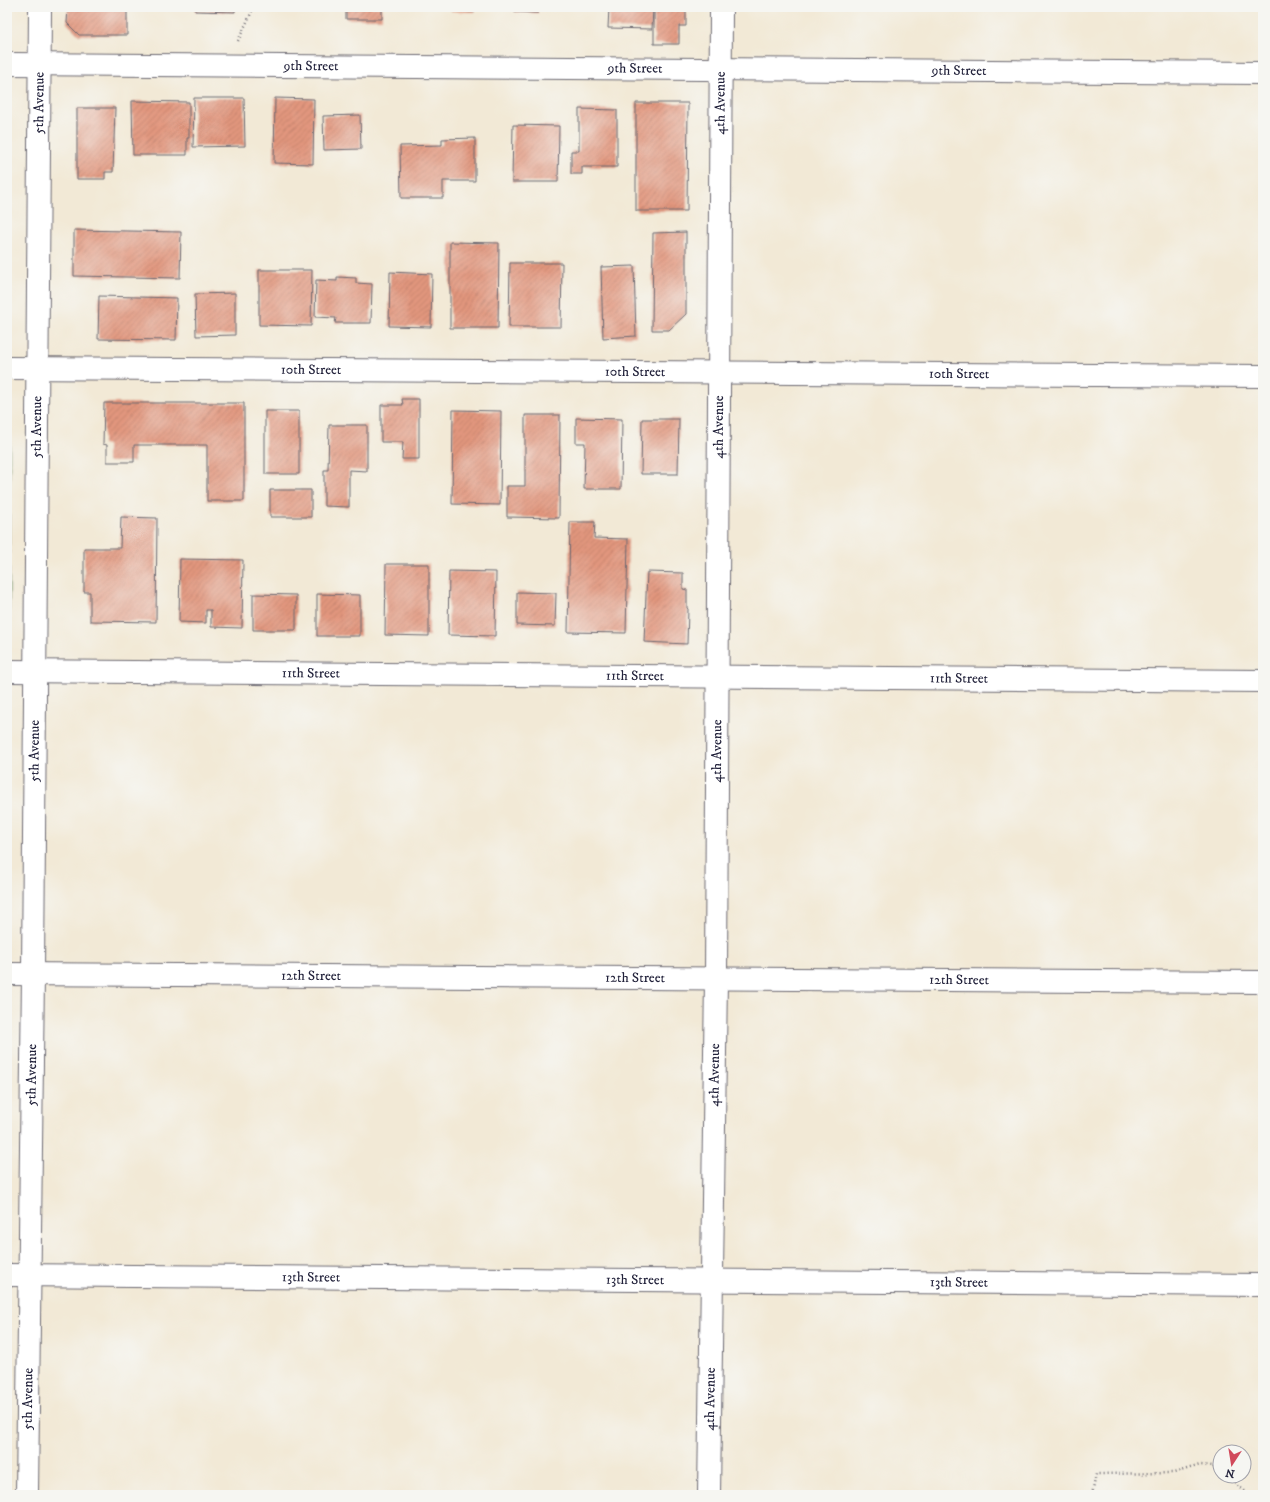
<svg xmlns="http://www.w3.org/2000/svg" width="1270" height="1502" viewBox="0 0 1270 1502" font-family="'IM FELL DW Pica',serif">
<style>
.grass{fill:url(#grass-tufts);stroke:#5a755a}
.building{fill:url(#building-hatch)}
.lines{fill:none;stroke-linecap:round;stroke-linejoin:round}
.minor-casing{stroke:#6b6871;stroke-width:24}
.path{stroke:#6b6871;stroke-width:2.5;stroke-dasharray:1 3;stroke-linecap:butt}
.minor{stroke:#fff;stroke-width:22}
.labels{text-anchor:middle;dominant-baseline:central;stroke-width:4;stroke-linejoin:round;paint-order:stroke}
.street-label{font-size:14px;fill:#22223b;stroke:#f6f6f2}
</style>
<defs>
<pattern id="grass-tufts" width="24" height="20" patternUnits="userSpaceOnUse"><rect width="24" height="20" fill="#92c87a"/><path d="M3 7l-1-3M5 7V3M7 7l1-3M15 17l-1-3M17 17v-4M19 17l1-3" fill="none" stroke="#77a265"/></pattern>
<pattern id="building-hatch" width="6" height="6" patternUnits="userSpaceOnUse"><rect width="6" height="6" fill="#e2967e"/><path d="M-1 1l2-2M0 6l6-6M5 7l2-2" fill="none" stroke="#b77a68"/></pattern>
</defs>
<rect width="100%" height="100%" fill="#f6f6f2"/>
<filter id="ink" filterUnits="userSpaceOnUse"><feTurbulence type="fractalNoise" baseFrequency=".025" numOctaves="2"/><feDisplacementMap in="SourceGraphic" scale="8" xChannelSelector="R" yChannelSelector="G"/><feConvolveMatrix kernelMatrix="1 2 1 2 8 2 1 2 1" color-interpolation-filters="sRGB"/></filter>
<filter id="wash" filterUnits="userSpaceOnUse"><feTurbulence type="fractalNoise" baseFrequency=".012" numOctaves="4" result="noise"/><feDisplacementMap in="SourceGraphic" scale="16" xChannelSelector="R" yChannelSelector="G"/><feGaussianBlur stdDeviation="0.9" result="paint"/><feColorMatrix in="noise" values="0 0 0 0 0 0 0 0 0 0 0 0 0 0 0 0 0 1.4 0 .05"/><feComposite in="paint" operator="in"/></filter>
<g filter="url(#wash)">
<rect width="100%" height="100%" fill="#f2e9d6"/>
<path class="grass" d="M7,393H10L9,646H7Z"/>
<g id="blocks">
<path class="building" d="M68,7H127V35H79L67,23Z
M195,7H235V12L195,11Z
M346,7H382V19H346Z
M451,7H475V12L451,11Z
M515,7H538V13L515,12Z
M609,7H653L652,29L608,28Z
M686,7V26H679V44H654V8Z
M194,98H244L245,146L193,147Z
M275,98L314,99L313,164L274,163Z
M132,101L189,102V138H187V155H133Z
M636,103H688L687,211H636Z
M77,108H115L113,172H105V179H77Z
M579,109L617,110V167H582V174H571V151H579Z
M360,115L361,149L324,150L323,116Z
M513,125L559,126L558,182H512Z
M475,138V181H443V198H401L400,146L442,145V139Z
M74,230L181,232L180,278L74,276Z
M686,232V314L669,330H652L653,233Z
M450,242L499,243L498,328H450Z
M510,263H562L561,327H509Z
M634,266L636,336L603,338L601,267Z
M259,270H312L311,326L259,325Z
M390,272L432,274L431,327L389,326Z
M337,277L356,278V283L372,284L371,323H335L336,318L315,317L316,280L337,281Z
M235,293V335L196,336L195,294Z
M99,296L177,298L176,340L98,339Z
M402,399H419V459H402L403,442H381V405H403Z
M104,403H244V501H207V445H134V462H107V445L103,444Z
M453,410L501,411L500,505L452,504Z
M265,411H299V474H265Z
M525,415H560L559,518L507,517V486H525Z
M576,418L622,419L621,489H584L585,443H576Z
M642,419H679L678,474H641Z
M329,425H367V471L349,470V507L324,506V470H328Z
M270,490H311V517H270Z
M121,517L157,518L156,622L90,621V592H84V548H120Z
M570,522H595L594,538L628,539L626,633L568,632Z
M180,559L243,560L242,628L211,627V610H206V623L179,622Z
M386,564H429V636L385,635Z
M449,571L496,572L495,636L448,635Z
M647,572L683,573V589L687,590V608L688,609L687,644L644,642Z
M517,592L556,593L555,626L517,625Z
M253,594L296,595V630H253Z
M317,594L360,595V636H317Z"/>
</g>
</g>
<g filter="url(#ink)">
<use href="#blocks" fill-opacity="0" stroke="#6b6871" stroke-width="1"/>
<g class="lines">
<defs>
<g id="minor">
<path id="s1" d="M7,64L1263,73"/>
<path id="s2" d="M7,368L1263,376"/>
<path id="s3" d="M7,671L1263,681"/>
<path id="s4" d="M7,974L1263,982"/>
<path id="s5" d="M7,1275L1263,1285"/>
<path id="s6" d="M27,1495L33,974L40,7"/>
<path id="s7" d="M709,1495L716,979L721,7"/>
</g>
</defs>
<use href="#minor" class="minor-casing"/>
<path class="path" d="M238,41L254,7
M7,404L11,399
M1225,1476L1250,1495
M1092,1495L1096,1474L1174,1473L1200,1465L1212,1466L1220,1472
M1258,1495L1263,1492"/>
<use href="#minor" class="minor"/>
</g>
</g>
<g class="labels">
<g class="street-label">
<text stroke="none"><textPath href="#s1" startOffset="304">9th Street</textPath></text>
<text stroke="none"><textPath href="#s1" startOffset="628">9th Street</textPath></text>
<text stroke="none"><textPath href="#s1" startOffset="952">9th Street</textPath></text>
<text stroke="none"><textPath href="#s6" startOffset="1392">5th Avenue</textPath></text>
<text stroke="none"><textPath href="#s7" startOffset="1392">4th Avenue</textPath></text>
<text stroke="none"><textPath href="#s2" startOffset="304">10th Street</textPath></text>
<text stroke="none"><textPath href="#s2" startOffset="628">10th Street</textPath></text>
<text stroke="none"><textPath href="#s2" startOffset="952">10th Street</textPath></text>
<text stroke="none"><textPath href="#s6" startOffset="1068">5th Avenue</textPath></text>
<text stroke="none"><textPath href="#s7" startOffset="1068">4th Avenue</textPath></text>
<text stroke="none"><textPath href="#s3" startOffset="304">11th Street</textPath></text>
<text stroke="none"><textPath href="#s3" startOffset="628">11th Street</textPath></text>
<text stroke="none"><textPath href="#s3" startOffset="952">11th Street</textPath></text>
<text stroke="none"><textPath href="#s6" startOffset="744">5th Avenue</textPath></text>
<text stroke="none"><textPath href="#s7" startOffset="744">4th Avenue</textPath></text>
<text stroke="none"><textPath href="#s4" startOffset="304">12th Street</textPath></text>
<text stroke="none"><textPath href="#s4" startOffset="628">12th Street</textPath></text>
<text stroke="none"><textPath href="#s4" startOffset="952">12th Street</textPath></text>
<text stroke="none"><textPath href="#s6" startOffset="420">5th Avenue</textPath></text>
<text stroke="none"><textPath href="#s7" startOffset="420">4th Avenue</textPath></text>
<text stroke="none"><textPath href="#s5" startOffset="304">13th Street</textPath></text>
<text stroke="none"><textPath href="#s5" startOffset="628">13th Street</textPath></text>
<text stroke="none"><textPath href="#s5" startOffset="952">13th Street</textPath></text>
<text stroke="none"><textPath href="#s6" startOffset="96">5th Avenue</textPath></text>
<text stroke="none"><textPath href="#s7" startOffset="96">4th Avenue</textPath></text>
</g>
</g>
<rect width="1270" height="1502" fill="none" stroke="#f6f6f2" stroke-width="24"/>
<g transform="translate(1232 1464) rotate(192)"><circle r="19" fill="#f6f6f2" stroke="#a1a1a9"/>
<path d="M0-3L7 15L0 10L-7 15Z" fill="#d1495b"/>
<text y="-6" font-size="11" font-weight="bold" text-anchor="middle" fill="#22223b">N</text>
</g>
</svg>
